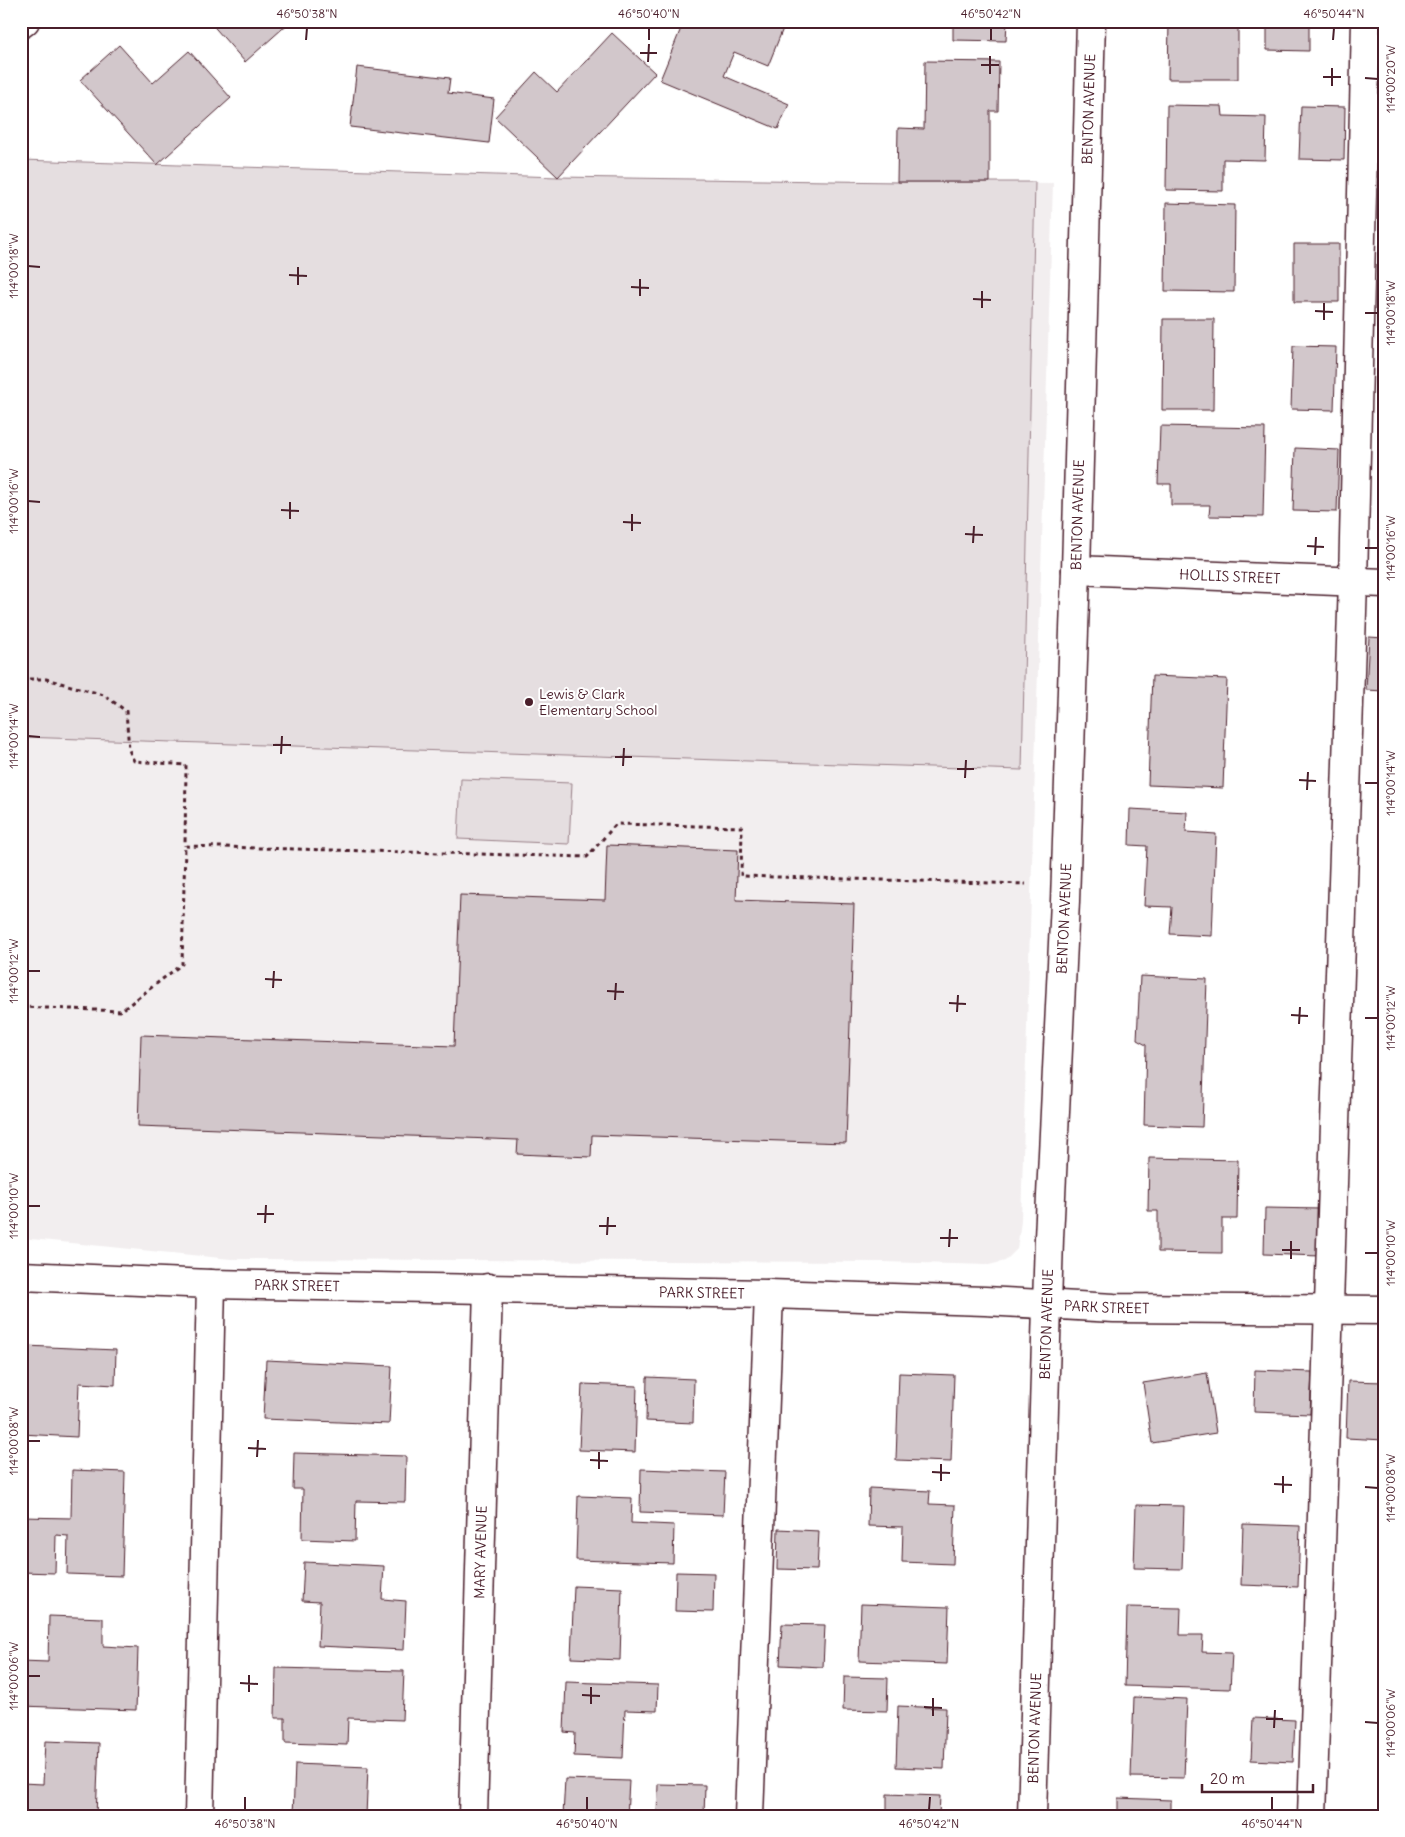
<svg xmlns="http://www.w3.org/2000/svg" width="1405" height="1837" viewBox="0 0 1405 1837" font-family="Delius,sans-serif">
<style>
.built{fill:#f2eeef}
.green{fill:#e5dee0;stroke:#987e86}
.building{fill:#d2c7cb;stroke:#4a1f2b}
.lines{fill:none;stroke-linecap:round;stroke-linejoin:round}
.minor-casing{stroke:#4a1f2b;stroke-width:31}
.path{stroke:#4a1f2b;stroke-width:3;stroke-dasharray:4 4;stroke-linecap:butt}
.minor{stroke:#fff;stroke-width:28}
.ticks{fill:none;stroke:#4a1f2b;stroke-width:2}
.poi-dot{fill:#4a1f2b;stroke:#fff;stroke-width:2}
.labels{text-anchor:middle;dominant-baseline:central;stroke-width:4;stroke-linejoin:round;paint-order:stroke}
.street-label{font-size:14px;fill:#4a1f2b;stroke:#fff}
.poi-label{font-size:14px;fill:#4a1f2b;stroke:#fff;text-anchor:start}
.neatline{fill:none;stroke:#4a1f2b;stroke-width:2}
.ticks-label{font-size:12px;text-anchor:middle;fill:#4a1f2b}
</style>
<rect width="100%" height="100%" fill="#fff"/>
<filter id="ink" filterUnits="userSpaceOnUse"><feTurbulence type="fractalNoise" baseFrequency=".02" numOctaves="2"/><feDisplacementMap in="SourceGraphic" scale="10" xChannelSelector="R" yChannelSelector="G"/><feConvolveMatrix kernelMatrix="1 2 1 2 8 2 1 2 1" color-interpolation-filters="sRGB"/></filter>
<g filter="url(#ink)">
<path class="built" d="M21,160L558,177L1053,183L1021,1221L1017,1249L1005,1261L989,1265L884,1262L231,1259L21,1238Z"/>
<path class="green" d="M21,160L558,177L897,182H1035L1022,770L21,737Z
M461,779L572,783L569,844L458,839Z"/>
<path class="building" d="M209,21H291L245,62Z
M684,21H786L768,66L734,52L724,76L789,104L778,129L660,80Z
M953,21H1007L1006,41L953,40Z
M1169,21H1238V79H1168Z
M1267,21H1309V51L1267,50Z
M612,33L655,73L558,177L495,117L536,72L557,92Z
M119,45L153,83L189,51L231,98L157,165L80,80Z
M925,61L999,62L998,111H990V182H897L898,128L924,129Z
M357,67L450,78L448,93L494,99L489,143L350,127Z
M1167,105L1222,106L1223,116L1266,117L1265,160L1223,159V191L1166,190Z
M1301,106L1345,107L1344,160L1299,159Z
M1166,203L1235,205L1234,292L1165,291Z
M1294,244H1339V302H1294Z
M1163,319H1214L1213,410H1162Z
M1293,346L1336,347L1334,410L1291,409Z
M1160,426L1265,428L1263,517L1209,516L1210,505H1171V484H1158Z
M1295,448L1339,450L1337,512L1293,511Z
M1369,637L1384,638V691L1366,690Z
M1152,676L1227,679L1223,788L1148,785Z
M1130,809L1187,812L1186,832L1216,834L1212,936L1170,934L1172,907L1144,906L1147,846L1129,845Z
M607,845L738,850L736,900L854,904L846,1143L592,1135L591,1157L517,1154L518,1140L138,1126L141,1035L454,1046L460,895L605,900Z
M1140,976L1207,979L1202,1127L1144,1125L1146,1045L1137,1040Z
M1149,1158L1238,1160L1237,1219H1222V1253L1158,1252V1211H1148Z
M1265,1208L1321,1209L1320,1256L1264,1254Z
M26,1346L116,1350L115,1385L79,1383L77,1437L21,1434Z
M266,1360L392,1366L389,1424L263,1419Z
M1255,1370L1312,1372L1310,1414L1254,1412Z
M899,1373L954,1375L951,1462L896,1460Z
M1207,1373L1216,1433L1152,1443L1143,1383Z
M647,1377L694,1379L693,1423L646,1421Z
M1348,1381L1384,1382V1440L1346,1438Z
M582,1384L637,1386L635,1452L579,1450Z
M294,1453L406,1456L405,1502L356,1501L355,1541L302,1539L303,1489H293Z
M641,1469L725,1472L723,1515L640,1512Z
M72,1470L125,1472L122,1576L67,1574L68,1536L56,1535L55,1573L21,1572V1517L71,1518Z
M869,1488L930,1491L929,1504L955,1505L953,1564L902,1562L903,1527L868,1526Z
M578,1496L632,1498L631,1523L674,1525L673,1563L576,1560Z
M1136,1505L1184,1506L1182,1569L1134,1568Z
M1243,1524L1300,1526L1298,1587L1241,1585Z
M778,1529L819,1531L817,1570L777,1569Z
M304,1562L384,1566L382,1599L406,1601L404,1650L318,1646L320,1602L302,1601Z
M676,1572L714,1573L713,1612L675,1611Z
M574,1586L622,1588L620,1660L571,1658Z
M861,1604L949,1607L947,1664L859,1661Z
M1127,1607L1181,1608L1180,1635H1203L1202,1652L1232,1653L1230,1689L1125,1686Z
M49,1616L103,1618V1646L138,1648L136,1710L21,1706V1661L48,1662Z
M782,1624L825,1625L823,1667L780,1665Z
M276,1668L404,1671L402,1720L348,1718L347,1745L285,1743V1718H275Z
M844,1677L888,1678L887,1711L843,1710Z
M566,1682L658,1685L657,1711L625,1710L623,1758L574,1756L575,1733L564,1732Z
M1134,1697L1187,1699L1184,1778L1131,1777Z
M898,1706L946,1708L944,1769L896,1767Z
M1253,1718L1295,1720L1293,1762L1251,1760Z
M45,1741L99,1743L96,1816H21V1783L43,1784Z
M295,1764L368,1767L366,1816H293Z
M565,1779L629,1781L627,1816H563Z
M658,1784L705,1785L704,1816H657Z
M887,1794L940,1796L939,1816H887Z
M1118,1798L1171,1800V1816H1118Z"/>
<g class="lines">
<defs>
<g id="minor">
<path d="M21,24L25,21"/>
<path id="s1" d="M1076,570L1384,583"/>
<path id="s2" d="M21,1276L211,1284L769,1294L985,1301L1114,1308L1384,1310"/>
<path d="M199,1816L211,1284"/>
<path id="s3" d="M473,1816L488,1288"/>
<path d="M749,1816L769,1294"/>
<path id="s4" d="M1032,1816L1049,1238L1065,901L1076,570L1091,21"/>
<path d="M1312,1816L1353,582L1366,21"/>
</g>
</defs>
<use href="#minor" class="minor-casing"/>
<path class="path" d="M21,679H46L104,695L126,711L129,750L134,761L186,765L185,846
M21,1007L121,1011L182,964L185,846L587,857L616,824L742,827L741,876L1026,884"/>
<use href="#minor" class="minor"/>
</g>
</g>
<path class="ticks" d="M306,40L307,28M649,40V28M991,40V28M1333,40L1334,28M640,53H657M648,62L649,44M981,65H999M990,74V56M1323,77H1341M1365,78L1378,79M1332,86V68M28,266L40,267M289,275L307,276M298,285V267M631,287L649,288M640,296V279M973,299L991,300M982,308V291M1315,311L1333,312M1365,313H1378M1324,320V303M28,501L40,502M281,510L299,511M290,519V502M623,522L641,523M632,531V514M965,534L983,535M973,543L974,526M1307,546L1324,547M1365,548H1378M1315,555L1316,537M28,736L40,737M273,745H291M281,754L282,736M615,757H632M623,766L624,748M957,769H974M965,778L966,760M1299,780L1316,781M1365,783H1378M1307,790L1308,772M28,971H40M265,979L282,980M273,988L274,971M607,991L624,992M615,1000L616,983M949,1003L966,1004M957,1012L958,995M1291,1015L1308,1016M1365,1018H1378M1299,1024L1300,1007M28,1206H40M257,1214H274M265,1223L266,1205M599,1226H616M607,1235L608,1217M940,1238H958M949,1247L950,1229M1282,1250H1300M1365,1253H1378M1291,1259V1241M28,1441H40M248,1448L266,1449M257,1457L258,1440M590,1460L608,1461M599,1469V1452M932,1472L950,1473M941,1481V1464M1274,1484L1292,1485M1365,1487L1378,1488M1283,1493V1476M28,1676H40M240,1683L258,1684M249,1692V1675M582,1695L600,1696M591,1704V1687M924,1707L942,1708M933,1716V1698M1266,1719H1283M1365,1722L1378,1723M1274,1728L1275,1710M245,1810V1797M587,1810V1797M929,1810L930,1797M1272,1810V1797"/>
<circle class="poi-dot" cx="529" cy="702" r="5"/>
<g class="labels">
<g class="street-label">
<text stroke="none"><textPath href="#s4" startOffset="1708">BENTON AVENUE</textPath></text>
<text stroke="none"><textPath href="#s4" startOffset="1302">BENTON AVENUE</textPath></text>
<text stroke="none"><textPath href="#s1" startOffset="154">HOLLIS STREET</textPath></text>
<text stroke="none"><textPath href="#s4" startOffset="898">BENTON AVENUE</textPath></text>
<text stroke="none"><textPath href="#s2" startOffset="276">PARK STREET</textPath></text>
<text stroke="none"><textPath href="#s2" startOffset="681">PARK STREET</textPath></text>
<text stroke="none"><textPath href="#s2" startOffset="1086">PARK STREET</textPath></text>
<text stroke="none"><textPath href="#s4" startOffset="492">BENTON AVENUE</textPath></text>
<text stroke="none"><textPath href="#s3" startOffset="264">MARY AVENUE</textPath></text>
<text stroke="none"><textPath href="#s4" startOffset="88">BENTON AVENUE</textPath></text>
</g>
<g class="poi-label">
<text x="539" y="694">Lewis &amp; Clark<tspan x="539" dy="16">Elementary School</tspan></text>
</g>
</g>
<rect width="1405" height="1837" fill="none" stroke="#fff" stroke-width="55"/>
<path d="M1202 1784v8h111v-8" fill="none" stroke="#4a1f2b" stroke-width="2.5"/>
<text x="1210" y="1784" font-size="15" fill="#4a1f2b" stroke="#ffffff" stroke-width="4" paint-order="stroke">20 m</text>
<rect x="28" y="28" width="1350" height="1782" class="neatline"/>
<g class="ticks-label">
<text x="307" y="18">46°50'38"N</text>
<text x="649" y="18">46°50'40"N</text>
<text x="991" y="18">46°50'42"N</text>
<text x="1334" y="18">46°50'44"N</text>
<text transform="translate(1391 79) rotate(-90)" y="4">114°00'20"W</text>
<text transform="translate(14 266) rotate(-90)" y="4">114°00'18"W</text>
<text transform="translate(1391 313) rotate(-90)" y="4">114°00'18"W</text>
<text transform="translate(14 501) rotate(-90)" y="4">114°00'16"W</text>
<text transform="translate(1391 548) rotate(-90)" y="4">114°00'16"W</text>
<text transform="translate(14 736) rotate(-90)" y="4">114°00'14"W</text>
<text transform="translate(1391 783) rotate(-90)" y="4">114°00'14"W</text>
<text transform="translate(14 971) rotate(-90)" y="4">114°00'12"W</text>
<text transform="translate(1391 1018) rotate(-90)" y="4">114°00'12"W</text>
<text transform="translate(14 1206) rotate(-90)" y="4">114°00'10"W</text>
<text transform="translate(1391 1253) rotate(-90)" y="4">114°00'10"W</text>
<text transform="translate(14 1441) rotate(-90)" y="4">114°00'08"W</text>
<text transform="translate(1391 1488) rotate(-90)" y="4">114°00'08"W</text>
<text transform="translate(14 1676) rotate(-90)" y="4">114°00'06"W</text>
<text transform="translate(1391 1723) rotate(-90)" y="4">114°00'06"W</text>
<text x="245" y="1828">46°50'38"N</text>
<text x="587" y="1828">46°50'40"N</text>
<text x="929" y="1828">46°50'42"N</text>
<text x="1272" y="1828">46°50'44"N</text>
</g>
</svg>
